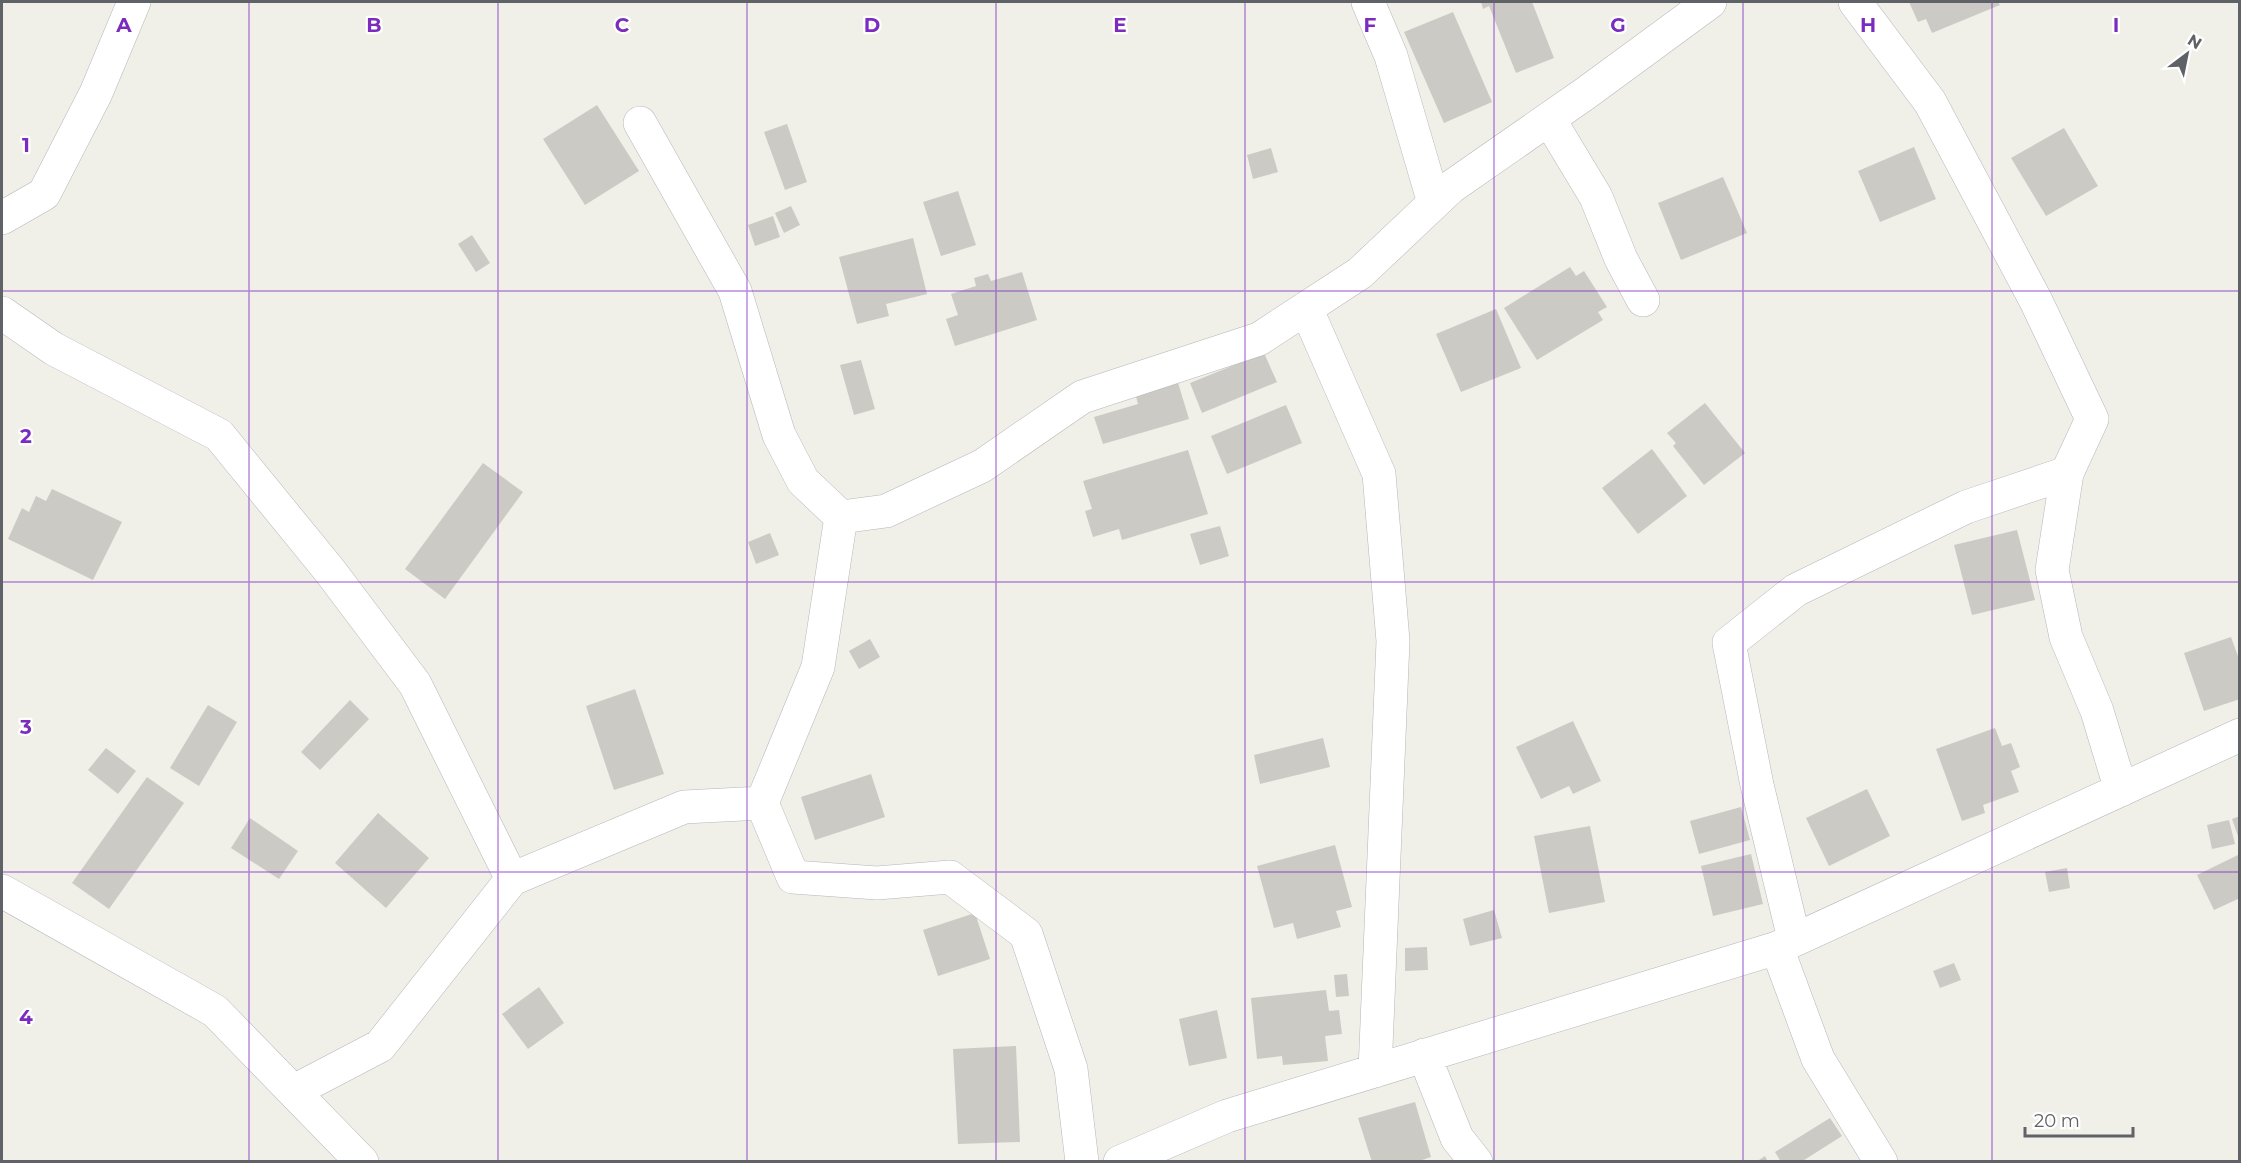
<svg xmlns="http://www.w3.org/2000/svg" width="2241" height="1163" viewBox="0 0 2241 1163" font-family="Montserrat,sans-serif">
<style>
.building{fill:#cccac5}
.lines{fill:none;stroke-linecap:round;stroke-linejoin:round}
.minor-casing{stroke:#b5b7bb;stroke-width:34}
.minor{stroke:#fff;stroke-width:33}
.grid{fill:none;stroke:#7b2cbf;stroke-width:1.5;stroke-opacity:0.55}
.grid-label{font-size:20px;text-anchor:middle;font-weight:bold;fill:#7b2cbf;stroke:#fff;stroke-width:4.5;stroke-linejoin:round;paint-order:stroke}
</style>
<rect width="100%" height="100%" fill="#f0efe8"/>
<path class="building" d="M1481,2H1532L1554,58L1516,73L1489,6L1483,9Z
M1909,2H1998L2000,5L1932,33L1926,19L1918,22Z
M1453,12L1492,102L1444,123L1404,32Z
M597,105L639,171L585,205L543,139Z
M787,124L807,182L785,190L764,132Z
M2064,128L2098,186L2046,216L2011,158Z
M1914,147L1936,199L1880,222L1858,171Z
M1271,148L1278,172L1253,179L1247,155Z
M1723,177L1747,233L1681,260L1658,203Z
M958,191L976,245L941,256L923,202Z
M791,206L800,225L784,233L775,213Z
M773,216L780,237L755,246L748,225Z
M472,235L490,263L476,272L458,244Z
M913,238L927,294L886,304L889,316L857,324L839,257Z
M1570,267L1576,276L1584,271L1607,307L1598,312L1603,320L1537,360L1504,308Z
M1022,272L1037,320L955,346L946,319L958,315L951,294L976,286L974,278L988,274L991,281Z
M1496,309L1521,368L1461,392L1436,334Z
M1264,353L1277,382L1202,413L1190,383Z
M861,360L875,409L854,415L840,365Z
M1176,376L1189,419L1103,444L1094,417L1138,404L1134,389Z
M1705,403L1745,453L1704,485L1673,446L1676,443L1667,433Z
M1286,405L1302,443L1227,474L1211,436Z
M1652,449L1687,496L1638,534L1602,488Z
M1188,450L1208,514L1122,540L1119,529L1093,537L1085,511L1092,509L1083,481Z
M483,463L523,492L445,599L405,569Z
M52,489L122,522L93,580L8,539L22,508L29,512L36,496L46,501Z
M1220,526L1229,556L1200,565L1190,534Z
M2017,530L2035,600L1972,615L1954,545Z
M770,533L779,555L756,564L748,542Z
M2231,637L2240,662V699L2204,711L2184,653Z
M870,639L880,657L859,669L849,651Z
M635,689L664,774L614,790L586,706Z
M350,700L369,719L320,770L301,752Z
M208,705L237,722L199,786L170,768Z
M1573,721L1601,781L1573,794L1569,786L1541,799L1516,747Z
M1995,728L2002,746L2011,743L2020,767L2011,771L2019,792L1983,805L1985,813L1962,821L1936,749Z
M1323,738L1330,767L1260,784L1254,755Z
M106,748L136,771L118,794L88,770Z
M871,774L885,817L815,840L801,797Z
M147,777L184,803L109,909L72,883Z
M1867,789L1890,836L1829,866L1806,818Z
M1741,807L1750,840L1699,854L1690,821Z
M378,813L429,858L386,908L335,863Z
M2240,816V839H2239L2232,819Z
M250,818L298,851L279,879L231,848Z
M2229,820L2235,844L2212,849L2207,825Z
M1590,826L1605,902L1549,913L1534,836Z
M1335,845L1352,907L1336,911L1341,927L1297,939L1293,923L1274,928L1257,866Z
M1751,854L1763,904L1713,916L1701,866Z
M2240,854V898L2214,910L2197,875Z
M2067,868L2070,888L2049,892L2045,872Z
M1494,910L1502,938L1470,946L1463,919Z
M975,913L990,959L938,976L923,930Z
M1427,947L1428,970L1405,971V948Z
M1954,963L1961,980L1940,988L1933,971Z
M1347,974L1349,996L1336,997L1334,975Z
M539,987L564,1023L528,1049L502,1014Z
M1326,990L1329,1011L1339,1010L1342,1034L1325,1036L1328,1061L1283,1065L1282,1056L1257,1059L1251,998Z
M1217,1010L1227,1058L1189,1066L1179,1019Z
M1016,1046L1020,1142L958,1144L953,1049Z
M1415,1102L1431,1157L1416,1162H1372L1358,1118Z
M1830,1118L1842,1136L1801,1162H1781L1775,1152Z
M1765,1156L1768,1162H1756Z"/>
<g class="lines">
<defs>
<path id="minor" d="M1368,2L1391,56L1434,203
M1855,2L1930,102L2036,301L2092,419L2067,473L2052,570L2066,637L2097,711L2121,790
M1549,119L1596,197L1621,259L1643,300
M640,123L735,291L779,435L803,481L841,517L886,511L982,466L1082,397L1259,339L1360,273L1451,187L1586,93L1710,2
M2,218L44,194L96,93L134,2
M1306,308L1379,474L1393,641L1375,1071
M2,313L54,349L219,435L330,571L415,684L512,879
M762,803L818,667L841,517
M2,891L215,1011L362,1162
M1794,939L1757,785L1729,643L1796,590L1966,507L2067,473
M1777,948L1818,1059L1881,1162
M1424,1055L1457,1138L1476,1162
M294,1091L380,1046L512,879L684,807L762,803L793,877L877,883L950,877L1026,934L1071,1069L1082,1162
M1120,1162L1227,1116L1777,948L2240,735"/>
</defs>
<use href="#minor" class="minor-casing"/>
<use href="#minor" class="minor"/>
</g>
<path class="grid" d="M249,2V1162M498,2V1162M747,2V1162M996,2V1162M1245,2V1162M1494,2V1162M1743,2V1162M1992,2V1162M2,291H2240M2,582H2240M2,872H2240"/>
<g class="grid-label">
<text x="124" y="32">A</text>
<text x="374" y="32">B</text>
<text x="622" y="32">C</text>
<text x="872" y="32">D</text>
<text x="1120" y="32">E</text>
<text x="1370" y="32">F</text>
<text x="1618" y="32">G</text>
<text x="1868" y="32">H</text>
<text x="2116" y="32">I</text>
<text x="26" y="152">1</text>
<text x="26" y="443">2</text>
<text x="26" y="734">3</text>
<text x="26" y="1024">4</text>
</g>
<rect width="2241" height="1163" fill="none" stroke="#5f6267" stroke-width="6"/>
<g transform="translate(2187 54) rotate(32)" stroke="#ffffff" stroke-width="4.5" paint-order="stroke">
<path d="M0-4.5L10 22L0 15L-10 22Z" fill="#5f6267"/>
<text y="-9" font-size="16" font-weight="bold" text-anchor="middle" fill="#5f6267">N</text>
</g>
<path d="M2025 1127v9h108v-9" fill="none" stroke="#5f6267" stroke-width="3"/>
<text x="2034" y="1127" font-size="18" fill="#5f6267" stroke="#ffffff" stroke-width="4.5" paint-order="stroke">20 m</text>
</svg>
